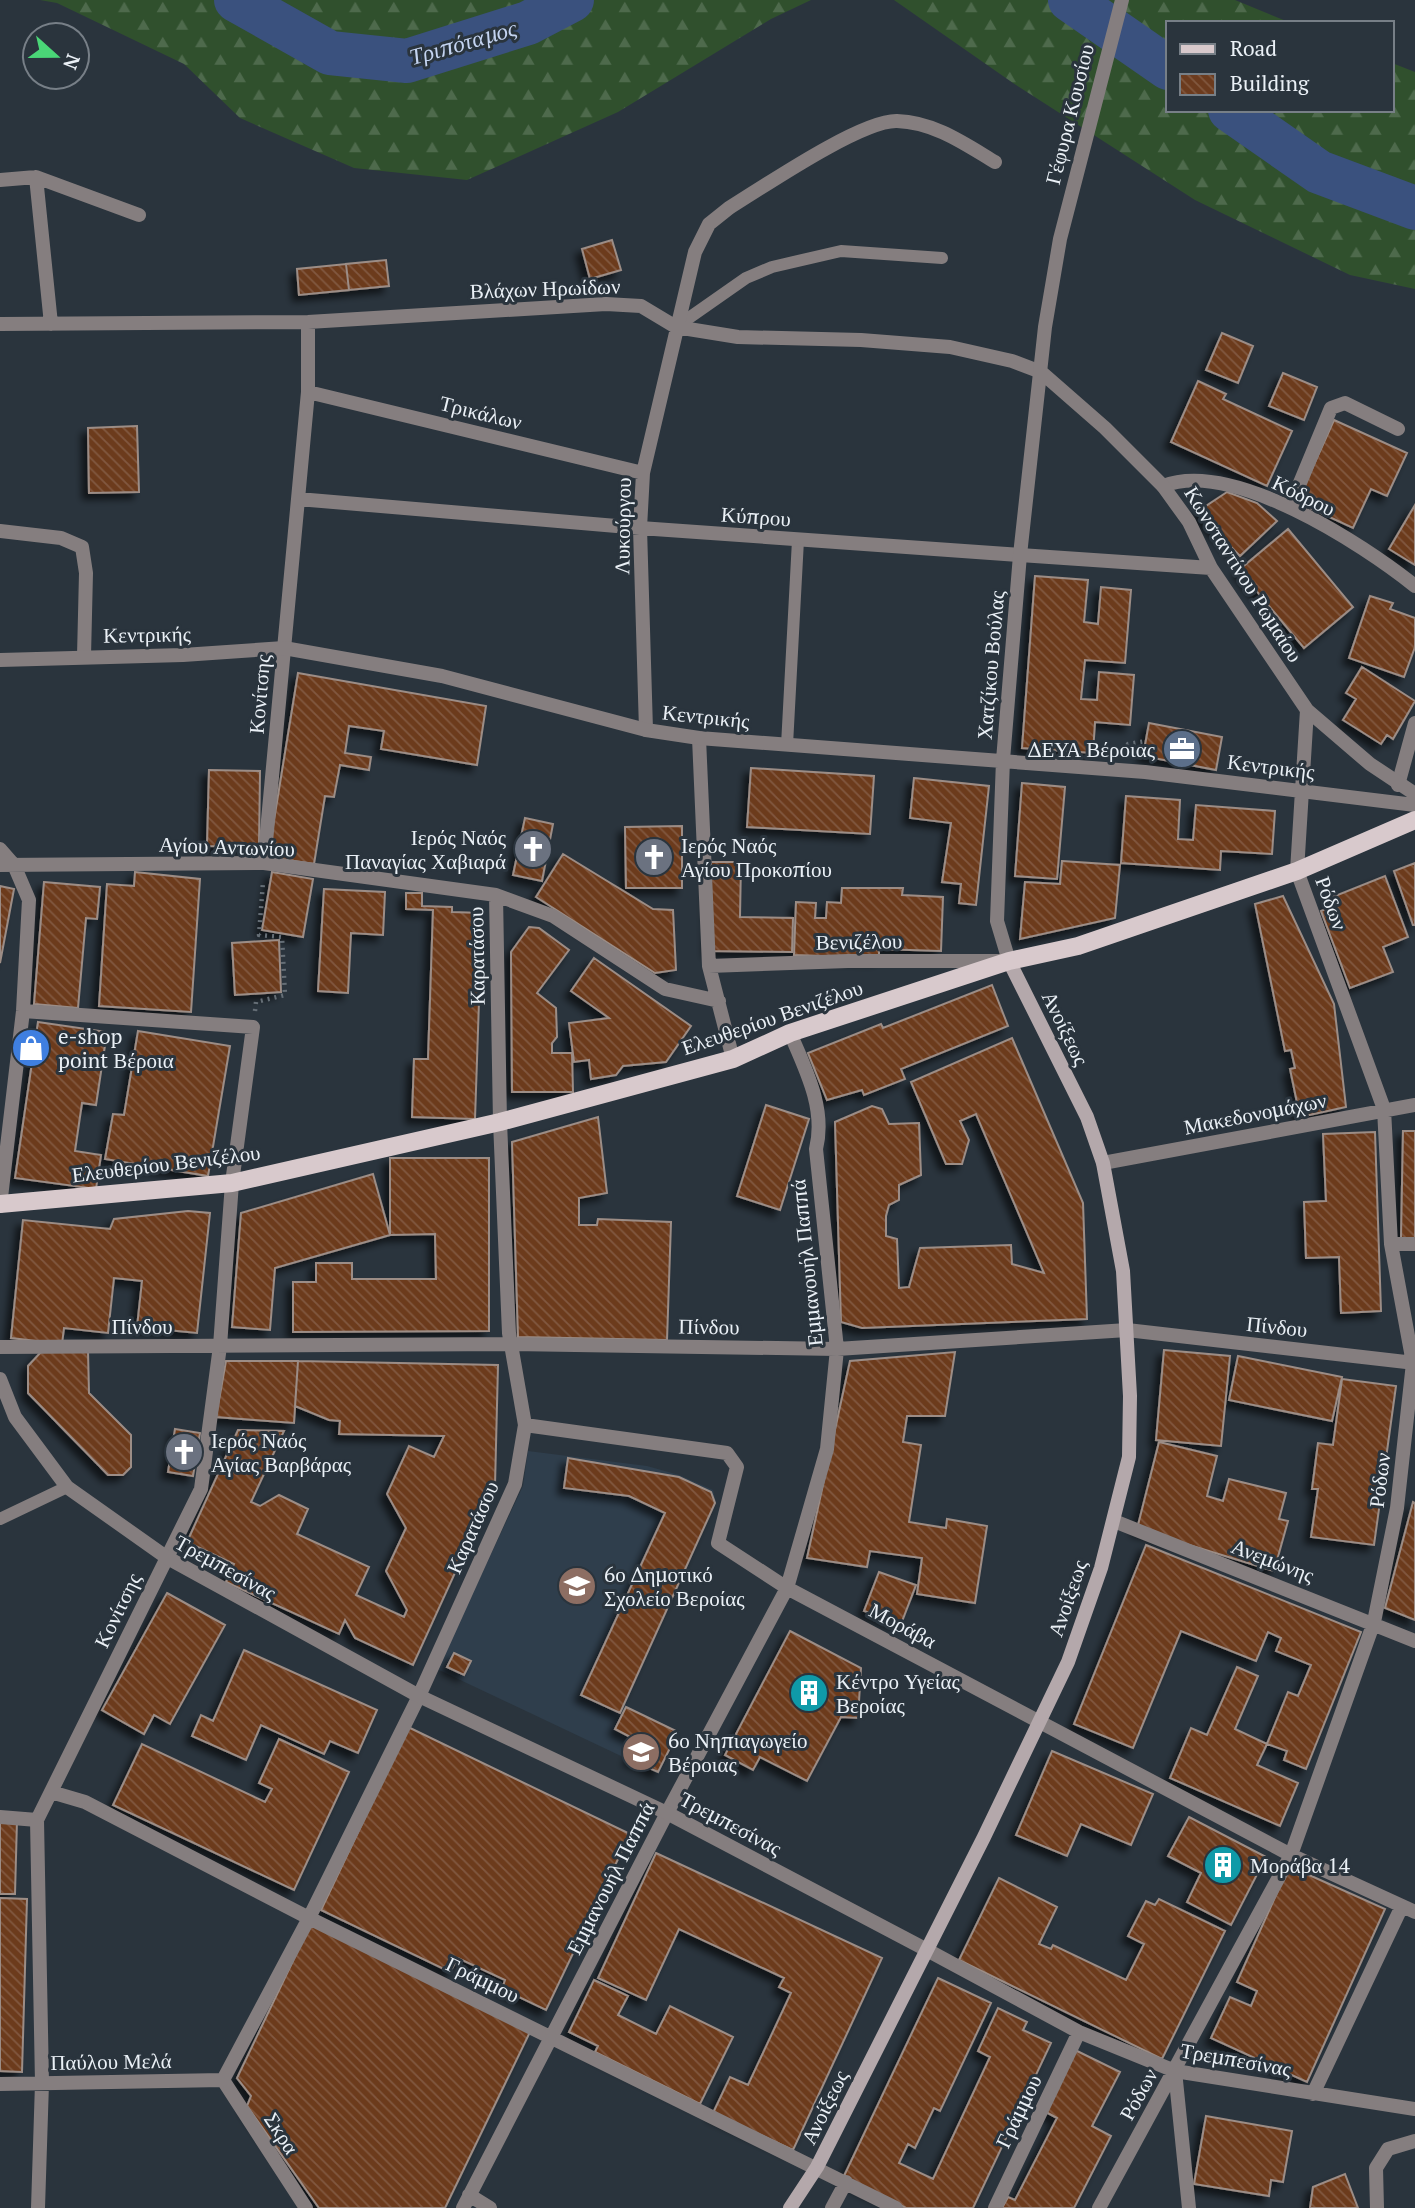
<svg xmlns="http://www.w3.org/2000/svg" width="1415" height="2208" viewBox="0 0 1415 2208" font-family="'PT Serif',serif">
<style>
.built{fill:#2f3e4c}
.forest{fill:url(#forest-firs)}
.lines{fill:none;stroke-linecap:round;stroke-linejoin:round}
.river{stroke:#3a517e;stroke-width:44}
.building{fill:url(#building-back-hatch);stroke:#9c8d86;stroke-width:2;filter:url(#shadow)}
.path{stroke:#656e76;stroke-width:4.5;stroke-dasharray:2 5;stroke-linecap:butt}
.service{stroke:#857e7f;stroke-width:12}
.minor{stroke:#857e7f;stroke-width:14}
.tertiary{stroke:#857e7f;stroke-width:14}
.secondary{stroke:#b4a8ab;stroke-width:14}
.primary{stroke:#d8c9cc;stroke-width:18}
.labels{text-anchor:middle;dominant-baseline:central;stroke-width:6;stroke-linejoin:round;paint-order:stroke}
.street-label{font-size:21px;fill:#eaf0f6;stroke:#2a343d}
.poi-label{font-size:21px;fill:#eaf0f6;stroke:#2a343d;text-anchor:start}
.water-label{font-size:23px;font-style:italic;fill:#c4d4f1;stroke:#2a343d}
</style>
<defs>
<pattern id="forest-firs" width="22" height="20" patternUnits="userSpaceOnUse" patternTransform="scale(1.75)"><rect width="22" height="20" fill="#30502d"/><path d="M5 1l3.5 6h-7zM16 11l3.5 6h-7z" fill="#4e6a4c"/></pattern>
<pattern id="building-back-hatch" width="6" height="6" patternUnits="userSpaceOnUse" patternTransform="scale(1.75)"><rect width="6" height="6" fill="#6c3b1e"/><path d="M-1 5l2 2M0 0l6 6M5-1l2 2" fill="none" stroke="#81583f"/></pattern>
<filter id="shadow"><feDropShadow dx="-6" dy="6" stdDeviation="3.5" flood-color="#0009"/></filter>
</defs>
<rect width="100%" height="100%" fill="#2a343d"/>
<path class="built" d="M528,1451L647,1466L679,1475L713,1490L716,1503L625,1705L678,1731L659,1774L437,1669L523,1486Z"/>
<path class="forest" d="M40,0H811L771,19L618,112L467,180L354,168L240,118L184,64L57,3Z
M894,0H1235L1291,23H1168V110H1392V63L1415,72V289L1350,275L1195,200L1013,83Z"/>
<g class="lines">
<path class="river" d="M236,0L330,53L407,61L528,23L572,0
M1070,0L1168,68
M1230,110L1319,172L1415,208"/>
</g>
<path class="building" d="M612,240L621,270L590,279L582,249Z
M386,260L389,286L349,290L346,264Z
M346,264L349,290L299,295L297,269Z
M1222,333L1253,346L1238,383L1206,370Z
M1283,373L1317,387L1304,420L1269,406Z
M1198,381L1226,394L1223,399L1292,431L1267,486L1171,442Z
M1334,420L1407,453L1387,496L1371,489L1353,528L1297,502Z
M137,426L139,492L89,493L88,428Z
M1227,492L1257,503L1277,521L1240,556L1197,512Z
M1415,505V565L1389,549Z
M1288,529L1353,607L1304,648L1239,570Z
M1035,576L1088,580L1084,622L1098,624L1101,587L1131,590L1125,663L1085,660L1081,699L1097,700L1099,672L1134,675L1130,725L1095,722L1093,753L1022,748Z
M1370,596L1393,603L1390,609L1415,618V647L1404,677L1349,658Z
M1362,667L1415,701L1393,739L1387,735L1381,744L1343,720L1356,699L1346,693Z
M298,673L486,706L477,765L381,749L384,731L349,726L345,753L371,757L369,770L340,765L334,797L325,796L314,864L268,857Z
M1149,723L1222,737L1216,770L1143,756Z
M751,768L874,776L870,834L747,827Z
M209,770L260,771L259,847L207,846Z
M914,778L989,786L976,905L959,903L961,884L942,882L951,823L910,818Z
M1022,783L1065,787L1057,879L1015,876Z
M1126,796L1180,800L1178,839L1193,840L1196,805L1275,811L1272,854L1221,851L1220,870L1121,863Z
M525,818L553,824L542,881L513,875Z
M682,826V888H626L625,827Z
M563,854L653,909L673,910L676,970L655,973L536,897Z
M1062,861L1120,865L1115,918L1020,939L1025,882L1060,884Z
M711,862H741L740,917L793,918L792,952L710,951Z
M1415,863V925H1413L1394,871Z
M135,872L200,879L191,1012L99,1006L107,884L134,886Z
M272,872L313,879L303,937L262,930Z
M1385,876L1408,937L1383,947L1393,972L1350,988L1321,911L1333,906L1330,898Z
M44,882L100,887L97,919L86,918L78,1008L34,1004Z
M0,886L14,889L0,963Z
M842,888H903L902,895L943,897L941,951L879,949V958L794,955L796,902L816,903L815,918H826L827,902L841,903Z
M324,889L385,892L383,935L351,933L348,993L318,991Z
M406,893H422V906L452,907V912L482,913L475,1119L412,1117L414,1059H428L433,910L406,909Z
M1283,896L1334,1004L1346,1107L1300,1117L1290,1069L1295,1068L1291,1050L1285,1051L1255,904Z
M529,927L539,928L569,950L537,993L556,1008L557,1037L552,1043V1053H572L573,1092H512L511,952Z
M279,940L281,992L235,995L232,943Z
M594,958L691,1026L666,1062L623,1066L616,1075L591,1079L589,1060L574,1062L569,1023L609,1018L571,991Z
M992,985L1008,1026L901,1069L905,1079L864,1095L862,1090L827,1100L808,1053L881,1024L883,1028Z
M38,1022L107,1032L96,1105L82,1103L75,1151L101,1155L96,1189L15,1178Z
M138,1031L230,1046L208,1176L105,1159L113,1114L124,1115Z
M1012,1038L1083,1203L1087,1319L862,1328L841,1322L835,1122L872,1106L882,1109L889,1124L919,1123L921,1175L899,1185V1200L889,1205L886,1216V1236L897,1239L899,1288L909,1287L920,1248L1011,1245L1012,1264L1044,1273L976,1114L960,1121L969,1140L962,1164H946L911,1082Z
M766,1105L809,1119L780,1210L737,1196Z
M598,1117L607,1193L579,1198V1225H597L598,1219L671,1222L667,1340L518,1337L512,1142Z
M1403,1131H1415V1238H1401Z
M1375,1132L1381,1311L1341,1313L1339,1257L1306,1258L1304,1202L1326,1201L1323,1134Z
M390,1158H489V1331L293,1332V1282H316V1263H352V1279H436L435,1234L390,1235Z
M373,1174L390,1235L275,1268L270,1330L232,1327L241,1213Z
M188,1211L210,1213L197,1333L137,1327L142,1281L114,1278L108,1333L64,1328L62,1344L11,1338L23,1220L110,1229L114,1219Z
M1164,1350L1230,1356L1221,1446L1156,1440Z
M88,1351L89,1393L131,1435V1467L123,1475H108L28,1393V1366L41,1352Z
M955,1352L945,1416H907L903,1442L921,1445L909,1522L946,1528L947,1519L987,1526L975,1603L917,1594L922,1558L870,1551L867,1567L807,1558L850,1361Z
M1238,1356L1342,1377L1332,1421L1229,1400Z
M226,1361H298L294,1423L216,1417Z
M298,1361L498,1365L495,1485L413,1665L355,1638L345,1620L339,1634L226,1582L234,1564L187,1542L238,1430L284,1431L251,1502L260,1506L279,1495L308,1509L297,1534L369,1567L356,1595L404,1617L407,1610L386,1571L406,1528L387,1494L409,1446L434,1457L444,1436L339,1434L340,1421L329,1420L295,1406Z
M1342,1379L1396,1386L1374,1545L1311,1537L1318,1489H1312L1318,1443L1333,1445Z
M175,1429L200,1433L193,1476L168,1472Z
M1159,1442L1217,1456L1207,1496L1223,1501L1229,1479L1286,1493L1279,1519L1288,1521L1274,1571L1137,1529Z
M568,1458L679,1477L711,1492L715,1503L620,1713L581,1695L665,1513L629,1496L564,1488Z
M1413,1502L1415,1503V1620L1385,1608Z
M1146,1545L1361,1632L1306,1769L1284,1760L1287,1751L1267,1744L1288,1692L1298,1696L1311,1665L1276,1651L1281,1638L1268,1632L1256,1661L1181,1631L1133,1748L1074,1724Z
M879,1572L916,1585L901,1624L864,1611Z
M167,1593L225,1625L170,1724L154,1715L144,1734L102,1710Z
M790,1631L861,1668L858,1718L841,1717L807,1781L760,1757L753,1770L725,1755Z
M244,1650L377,1710L358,1753L330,1741L324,1754L261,1725L246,1760L192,1736L201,1715L213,1721Z
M454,1653L471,1661L464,1675L447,1667Z
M1237,1667L1258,1676L1235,1729L1267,1744L1257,1765L1298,1783L1280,1826L1170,1778L1191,1728L1207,1735Z
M626,1707L678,1732L658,1772L629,1759L638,1741L615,1729Z
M408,1727L630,1834L546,2010L502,1989L505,1980L458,1958L450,1972L321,1910Z
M279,1739L349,1772L294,1890L113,1805L142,1744L265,1802L272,1789L259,1783Z
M1052,1751L1153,1794L1131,1845L1081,1824L1067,1856L1016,1835Z
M1189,1817L1266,1857L1231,1925L1187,1902L1201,1873L1168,1856Z
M0,1819L17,1820L15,1894H0Z
M656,1853L882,1958L793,2150L713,2113L730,2077L748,2085L791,1993L779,1987L784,1978L679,1929L646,2000L598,1978Z
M1289,1866L1385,1909L1307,2082L1211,2038L1230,1997L1251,2006L1257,1991L1237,1982Z
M999,1878L1057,1907L1039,1944L1051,1949L1053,1945L1126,1980L1144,1944L1128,1936L1146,1901L1155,1905L1159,1899L1225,1931L1162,2059L959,1960Z
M0,1898L27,1899L22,2072L0,2071Z
M312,1921L530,2032L445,2208H319L247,2106L251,2096L237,2078Z
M938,1978L991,2003L940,2111L934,2108L915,2148L908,2144L899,2163L933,2179L990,2057L978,2051L998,2008L1027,2022L1023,2030L1051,2043L973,2208H906L843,2178Z
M594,1980L628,1996L618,2015L656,2034L670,2006L733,2037L700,2104L595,2052L598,2046L569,2032Z
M1075,2050L1120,2072L1092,2126L1111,2136L1074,2208H1002L1008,2197L1015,2200L1057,2118L1044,2111Z
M1206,2116L1292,2131L1283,2182L1271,2180L1269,2196L1194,2184Z
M1345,2174L1358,2208H1310L1313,2187Z"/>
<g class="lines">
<path class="path" d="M1125,752L1128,744L1146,741
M255,1011L256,1002L285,995L282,937L259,935L263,882"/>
<path class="service" d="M676,327L746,278L772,267L841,251L942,258
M787,745L798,540
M0,1519L67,1487"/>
<path class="minor" d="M36,177L51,324
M0,180L36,177L139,215
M0,324L308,322L606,304L641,306L676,327L738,337L861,340L950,347L1012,361L1041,372
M308,392L643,473
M1163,486C1232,459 1361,543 1415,586
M298,499L640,528L1020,555
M1290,507L1331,408L1345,403L1398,429
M0,531L61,538L82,547L86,573L84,656
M646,730L640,528L643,473L695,252L709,224L729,208C763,187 861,120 897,121C934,122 965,144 995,162
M699,738L709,966L733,1059
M1398,785L1415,723
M0,849L14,865L29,900L23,1011L0,1206
M264,863L308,392V322
M0,865L264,863L496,895L553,916L665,989L719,1001
M709,966L848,961H1001
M23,1011L253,1027L232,1183L220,1346L201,1489L37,1820L42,2083L38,2208
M1103,1163L1415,1105
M1391,1244H1415
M0,1347L512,1344L837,1349L1127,1330L1415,1363
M525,1425L727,1453L737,1467L718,1543L787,1588L1291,1855L1415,1912
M1114,1521L1415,1641
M51,1792L85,1802L309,1918L896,2208
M0,1817L37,1820
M927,1950L1079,2032L1175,2071L1415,2109
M1175,2071L1189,2208
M223,2080L309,1918L419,1696L515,1484L525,1425L509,1333L500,1122L496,895
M223,2080L306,2208
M0,2084L223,2080
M1313,2094L1402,1906
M469,2195L490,2208
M463,2208L667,1813L787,1588L827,1449L837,1349L816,1149C826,1109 806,1070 790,1033
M832,2208L846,2182
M995,2208L1079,2032
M1099,2208L1291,1855L1374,1622L1397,1508L1413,1363L1391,1244L1384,1109L1297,871
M1377,2208L1376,2168L1388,2149L1415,2141"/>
<path class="tertiary" d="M1041,372L1105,428L1163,486L1189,522L1211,568L1307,710L1370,764L1415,794
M1020,555L1211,568
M0,660L183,655L284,648L442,676L646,730L699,738L1145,772L1415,805
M1297,871L1307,710
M1009,961L997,921L1003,760L1020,555L1045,327L1060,239L1122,0
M0,1379L15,1417L67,1487L166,1557L419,1696L667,1813L927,1950"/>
<path class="secondary" d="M790,2208L817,2167L984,1837L1068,1662L1101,1568L1129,1457L1130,1396L1123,1271L1103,1163L1087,1117L1009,961"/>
<path class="primary" d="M0,1204L232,1183L500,1122L733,1059L790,1033L1009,961L1078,946L1297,871L1415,820"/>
</g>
<defs>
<symbol id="office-disc" viewBox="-11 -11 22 22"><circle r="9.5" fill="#5c6f8a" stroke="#2a343d"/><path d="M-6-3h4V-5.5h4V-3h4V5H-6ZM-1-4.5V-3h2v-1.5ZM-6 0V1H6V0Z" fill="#fff"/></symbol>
<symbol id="church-disc" viewBox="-11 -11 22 22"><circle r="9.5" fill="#6b7280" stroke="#2a343d"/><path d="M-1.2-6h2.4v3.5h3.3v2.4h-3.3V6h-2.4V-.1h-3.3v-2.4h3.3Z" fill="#fff"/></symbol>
<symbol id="shop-disc" viewBox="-11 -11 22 22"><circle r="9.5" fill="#3f7fe0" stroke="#2a343d"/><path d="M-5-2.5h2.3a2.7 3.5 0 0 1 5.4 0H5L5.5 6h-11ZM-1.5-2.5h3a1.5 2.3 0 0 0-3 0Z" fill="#fff"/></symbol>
<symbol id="school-disc" viewBox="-11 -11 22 22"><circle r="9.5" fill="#8d6e63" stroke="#2a343d"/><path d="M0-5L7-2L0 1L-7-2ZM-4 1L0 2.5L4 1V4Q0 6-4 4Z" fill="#fff"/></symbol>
<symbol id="building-disc" viewBox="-11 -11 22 22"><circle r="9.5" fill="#0f9aa8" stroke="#2a343d"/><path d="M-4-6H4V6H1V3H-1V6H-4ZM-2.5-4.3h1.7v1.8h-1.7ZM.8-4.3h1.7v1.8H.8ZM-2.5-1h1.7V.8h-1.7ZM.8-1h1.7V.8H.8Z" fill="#fff"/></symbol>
</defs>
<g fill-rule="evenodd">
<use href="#office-disc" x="1160" y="727" width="44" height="44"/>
<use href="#church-disc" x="511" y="827" width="44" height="44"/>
<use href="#church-disc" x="632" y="835" width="44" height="44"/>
<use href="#shop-disc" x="9" y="1026" width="44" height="44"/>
<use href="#church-disc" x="162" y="1430" width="44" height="44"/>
<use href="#school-disc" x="555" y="1564" width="44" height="44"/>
<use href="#building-disc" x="787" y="1671" width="44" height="44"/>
<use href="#school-disc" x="619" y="1730" width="44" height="44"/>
<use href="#building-disc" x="1201" y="1843" width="44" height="44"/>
</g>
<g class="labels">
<g class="street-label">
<text transform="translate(1069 114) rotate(-76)">Γέφυρα Κουσίου</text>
<text transform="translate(545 288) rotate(-2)">Βλάχων Ηρωίδων</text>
<text transform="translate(481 412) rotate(14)">Τρικάλων</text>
<text transform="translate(1304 495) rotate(26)">Κόδρου</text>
<text transform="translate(756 516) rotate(4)">Κύπρου</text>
<text transform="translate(622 526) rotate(-89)">Λυκούργου</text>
<text transform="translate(1244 574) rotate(58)">Κωνσταντίνου Ρωμαίου</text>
<text transform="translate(147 634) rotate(-1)">Κεντρικής</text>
<text transform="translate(990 665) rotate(-85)">Χατζίκου Βούλας</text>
<text transform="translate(259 694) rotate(-85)">Κονίτσης</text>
<text transform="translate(706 716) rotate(6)">Κεντρικής</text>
<text transform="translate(1271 766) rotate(7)">Κεντρικής</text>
<text transform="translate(227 846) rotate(2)">Αγίου Αντωνίου</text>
<text transform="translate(1332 903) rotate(70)">Ρόδων</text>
<text transform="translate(859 941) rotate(-1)">Βενιζέλου</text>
<text transform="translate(476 956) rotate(-91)">Καρατάσου</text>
<text transform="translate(772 1017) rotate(-19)">Ελευθερίου Βενιζέλου</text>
<text transform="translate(1066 1028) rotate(64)">Ανοίξεως</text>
<text transform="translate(1255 1113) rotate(-11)">Μακεδονομάχων</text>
<text transform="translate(166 1163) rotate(-7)">Ελευθερίου Βενιζέλου</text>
<text transform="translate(806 1263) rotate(-96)">Εμμανουήλ Παππά</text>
<text x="142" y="1326">Πίνδου</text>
<text transform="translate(709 1326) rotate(1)">Πίνδου</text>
<text transform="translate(1277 1326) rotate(6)">Πίνδου</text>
<text transform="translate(1379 1480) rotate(-83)">Ρόδων</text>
<text transform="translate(472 1527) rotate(-66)">Καρατάσου</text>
<text transform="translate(1273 1560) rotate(21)">Ανεμώνης</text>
<text transform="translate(226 1567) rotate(29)">Τρεμπεσίνας</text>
<text transform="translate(1067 1598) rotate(-71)">Ανοίξεως</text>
<text transform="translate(117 1610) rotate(-64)">Κονίτσης</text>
<text transform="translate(903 1625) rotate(28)">Μοράβα</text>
<text transform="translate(731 1823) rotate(28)">Τρεμπεσίνας</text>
<text transform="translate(610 1878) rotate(-63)">Εμμανουήλ Παππά</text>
<text transform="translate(483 1979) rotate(26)">Γράμμου</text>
<text transform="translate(1236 2059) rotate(10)">Τρεμπεσίνας</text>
<text transform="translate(111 2061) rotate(-1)">Παύλου Μελά</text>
<text transform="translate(1138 2094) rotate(-61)">Ρόδων</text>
<text transform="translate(824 2107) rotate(-64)">Ανοίξεως</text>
<text transform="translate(1018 2111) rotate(-64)">Γράμμου</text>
<text transform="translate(282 2133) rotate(57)">Σκρα</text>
</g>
<g class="poi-label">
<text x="1155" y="749" text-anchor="end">ΔΕΥΑ Βέροιας</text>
<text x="506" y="837" text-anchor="end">Ιερός Ναός<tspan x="506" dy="24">Παναγίας Χαβιαρά</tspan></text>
<text x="681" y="845">Ιερός Ναός<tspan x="681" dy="24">Αγίου Προκοπίου</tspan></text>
<text x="58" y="1036">e-shop<tspan x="58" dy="24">point Βέροια</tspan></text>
<text x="211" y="1440">Ιερός Ναός<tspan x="211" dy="24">Αγίας Βαρβάρας</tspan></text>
<text x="604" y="1574">6ο Δημοτικό<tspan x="604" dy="24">Σχολείο Βεροίας</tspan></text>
<text x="836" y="1681">Κέντρο Υγείας<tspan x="836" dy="24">Βεροίας</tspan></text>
<text x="668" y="1740">6ο Νηπιαγωγείο<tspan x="668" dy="24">Βέροιας</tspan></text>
<text x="1250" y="1865">Μοράβα 14</text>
</g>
<g class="water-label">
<text transform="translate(463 42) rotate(-16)">Τριπόταμος</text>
</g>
</g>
<rect x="1166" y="21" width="228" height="91" fill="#2a343d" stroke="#777f87" stroke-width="2"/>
<rect x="1180" y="44" width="35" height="10" fill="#d8c9cc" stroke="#777f87" stroke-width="2"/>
<text x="1230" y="56" font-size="21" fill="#eaf0f6">Road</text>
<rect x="1180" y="74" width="35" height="21" fill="url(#building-back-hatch)" stroke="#777f87" stroke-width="2"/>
<text x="1230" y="91" font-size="21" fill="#eaf0f6">Building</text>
<g transform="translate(56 56) rotate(111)"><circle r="33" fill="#2a343d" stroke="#777f87" stroke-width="2"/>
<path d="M0-5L12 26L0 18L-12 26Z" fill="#4ad677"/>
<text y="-10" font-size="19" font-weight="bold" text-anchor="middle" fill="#eaf0f6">N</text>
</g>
</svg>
